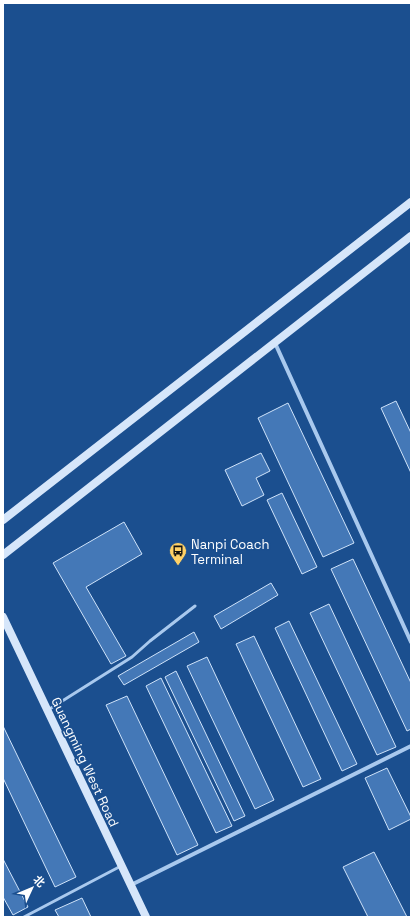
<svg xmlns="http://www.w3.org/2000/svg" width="414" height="920" viewBox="0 0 414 920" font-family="'Space Grotesk','Noto Sans SC',sans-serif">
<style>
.building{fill:#4478b7;stroke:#cfe3fa}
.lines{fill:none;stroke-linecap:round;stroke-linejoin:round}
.service{stroke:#a9c9ee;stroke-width:3}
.minor{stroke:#a9c9ee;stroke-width:4}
.secondary{stroke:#d6e6fa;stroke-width:8}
.labels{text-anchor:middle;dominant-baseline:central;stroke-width:3.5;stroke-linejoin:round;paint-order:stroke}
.poi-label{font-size:13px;fill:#fff;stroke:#1b4f8f;text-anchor:start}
.street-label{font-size:13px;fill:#fff;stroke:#1b4f8f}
</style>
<rect width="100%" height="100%" fill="#1b4f8f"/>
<path class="building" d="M396,401L411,433V473L381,408Z
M288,403L354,543L323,557L258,418Z
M261,453L270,471L256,478L264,495L242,506L225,470Z
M282,493L317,567L302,574L267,500Z
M124,522L142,554L86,587L126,656L111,664L53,563Z
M353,559L411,683V729L407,731L331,569Z
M271,583L278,595L221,629L214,616Z
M329,604L396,747L377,755L310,613Z
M289,621L357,764L342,771L275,628Z
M194,632L199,642L124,685L118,676Z
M254,636L321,779L303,787L236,644Z
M207,657L274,800L255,809L187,666Z
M176,671L245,816L234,821L165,677Z
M161,678L232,826L216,833L146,686Z
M127,696L198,845L177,855L106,705Z
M3,726L76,877L55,887L3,778Z
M387,768L411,817V819L389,830L365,778Z
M374,852L407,917H368L343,867Z
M3,859L28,907L13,915L3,897Z
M82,898L91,917H59L55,910Z"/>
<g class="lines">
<path class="service" d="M48,710L132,657L150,641L195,606
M24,917L121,866"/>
<path class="minor" d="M275,343L411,642
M131,885L411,746"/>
<path class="secondary" d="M3,520L411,202
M3,555L411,236
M3,617L146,917"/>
</g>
<defs>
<symbol id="bus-pin" viewBox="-11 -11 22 30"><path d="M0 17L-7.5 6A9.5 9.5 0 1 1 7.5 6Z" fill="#ffd166" stroke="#1b4f8f"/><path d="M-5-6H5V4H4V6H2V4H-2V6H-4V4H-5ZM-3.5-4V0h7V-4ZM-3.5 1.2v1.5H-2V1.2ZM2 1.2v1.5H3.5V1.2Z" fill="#111"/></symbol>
</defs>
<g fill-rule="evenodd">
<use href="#bus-pin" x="168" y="541" width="20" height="27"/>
</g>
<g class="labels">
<g class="poi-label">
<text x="191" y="544">Nanpi Coach<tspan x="191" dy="15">Terminal</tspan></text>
</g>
<g class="street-label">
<text transform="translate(85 762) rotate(65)">Guangming West Road</text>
</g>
</g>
<rect width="414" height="920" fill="none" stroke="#ffffff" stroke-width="8"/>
<g transform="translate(32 888) rotate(46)" stroke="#1b4f8f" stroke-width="3" paint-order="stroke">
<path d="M0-3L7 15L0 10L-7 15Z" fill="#ffffff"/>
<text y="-6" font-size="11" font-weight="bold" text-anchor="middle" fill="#ffffff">北</text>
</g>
</svg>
